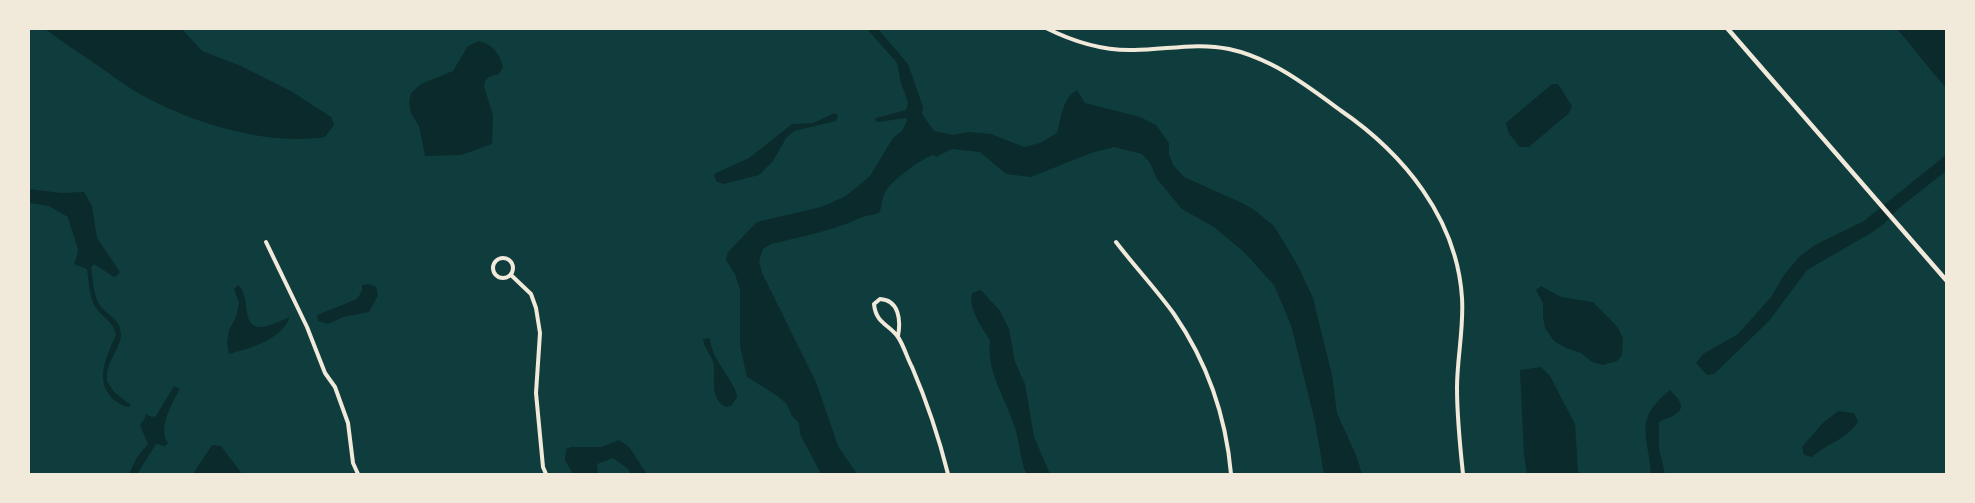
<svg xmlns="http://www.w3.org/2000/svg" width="1975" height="503" viewBox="0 0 1975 503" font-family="'Work Sans',sans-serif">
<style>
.water{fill:#0a2a2b}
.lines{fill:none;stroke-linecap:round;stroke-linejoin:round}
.minor{stroke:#f1e9da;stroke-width:4}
.tertiary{stroke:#f1e9da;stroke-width:4.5}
</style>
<rect width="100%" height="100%" fill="#0f3d3e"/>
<path class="water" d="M45,29H182L202,51L241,66L291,91L331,117L334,125L325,137C267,146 191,123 140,94C124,85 109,73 94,63C78,52 61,41 45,29Z
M867,29H878L908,64L923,107L922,114L934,131L953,135L968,132L991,134L1024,147L1040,143L1057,133C1061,118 1063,97 1077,90L1085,103L1140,117L1156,125L1169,143V154L1173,165L1184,177L1242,203L1253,209L1274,226L1297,264L1313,298L1332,375L1337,413L1356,455L1362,474H1324L1315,422L1291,325L1274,285L1244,252L1214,227L1182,209L1157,179L1150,163L1142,154L1114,147L1091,153L1031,177L1006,174L980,152L952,149L936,157L933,155C921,159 895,178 887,189C882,196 882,203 880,212C873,216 865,215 858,219C831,231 800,237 771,244L763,249L759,261L762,273L816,382L838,446L857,474H821L800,434L799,423L792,416L786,403L776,395L747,377L740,346V290L735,274L726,260L728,252L757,222L821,207L846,196L870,176L893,138L902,131L907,121L906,118L878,122L875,120L876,118L906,110L908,102L901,83L897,63Z
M1897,29H1946V88C1929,69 1914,48 1897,29Z
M479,41C492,44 500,54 503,67L499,74L489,77L485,81L484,87L493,115L492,144L461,155L425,156L419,126L411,113L409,103L411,93L421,84L453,71L468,46Z
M1552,84H1558L1572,106L1569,113L1529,147H1520L1509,134L1506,123Z
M834,113L838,115L836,121L794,131L786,138L773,161L759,175L723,184L716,181L714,174L749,158L792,124L813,123Z
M1946,155V171L1899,208L1884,224L1871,233L1807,270L1769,321L1714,374L1707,375L1696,363L1703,354L1738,334L1771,297L1784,275L1800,256L1815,245L1864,221Z
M29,189L61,193L84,192L92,206L97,238L120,272L118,275L114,277L94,264L91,267C93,278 93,294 99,304C106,315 119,317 121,333C122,347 105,362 107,381L114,392L131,405L129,407C122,406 118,403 112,398C94,379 107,356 116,335C114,322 103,318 96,308C89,297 89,282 87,269L74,264C75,259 78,255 78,250C78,248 69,222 68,217L49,206L29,203Z
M368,284L376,287L378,295L369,312L343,317L328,324L318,321L317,315L357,299L362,291V285Z
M238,285C252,296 239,328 262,327C270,326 282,320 290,317C280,341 252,347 229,354L227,343L229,330L236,317L239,303L234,289Z
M1541,286L1561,297L1593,302L1609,318L1618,328L1623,338L1622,355L1617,361L1603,365L1592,362L1581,353L1566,348L1554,341L1545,328L1543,317V303L1536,290Z
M981,290L1000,311L1009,329L1015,362L1025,384L1034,437L1050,474H1027L1024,469C1020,455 1019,441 1015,428C1006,398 986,373 990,340C982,328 968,308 972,293Z
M710,338C711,358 729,374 736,392L737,397L731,406L725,407C708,396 717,377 713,362C710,353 704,348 703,339Z
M1541,367L1550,376L1575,424L1578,471L1580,474H1527L1524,455L1520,370Z
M174,386L180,389C172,403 157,429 168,443L165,446L156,444L137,474H129L137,457L148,444L140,425L145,418V414L152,417L156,416Z
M1670,390C1691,410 1679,413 1659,422V449L1665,474H1651C1648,434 1633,420 1670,390Z
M1838,411L1854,413L1858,422C1843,442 1829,442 1812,457L1804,455L1802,447L1823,423Z
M619,440L629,447L647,474H631L627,468L613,458L597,464L598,474H573L565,460L566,449L571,447H601Z
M212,445L221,446L242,474H193Z"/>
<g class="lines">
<path class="minor" d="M1046,28C1074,42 1103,51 1134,50C1165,50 1197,42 1229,49C1271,58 1306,85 1340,110C1403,153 1457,218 1462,298C1464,328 1457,358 1457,388C1457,417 1460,446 1463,474
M266,242L307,327L325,373L335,387L348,423L353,463L358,474
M1116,242C1135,267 1156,289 1174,314C1207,362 1226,417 1231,474
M493 268a10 10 0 1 1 20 0a10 10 0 1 1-20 0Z
M511,275L531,294L536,308L540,333L536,393L543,467L546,474
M898,336C901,320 899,300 880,299L874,304C876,324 889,324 898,337C904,346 907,358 912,367C927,402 939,438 948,474"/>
<path class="tertiary" d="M1727,28L1946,280"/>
</g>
<rect width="1975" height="503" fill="none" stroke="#f1e9da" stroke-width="60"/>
</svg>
